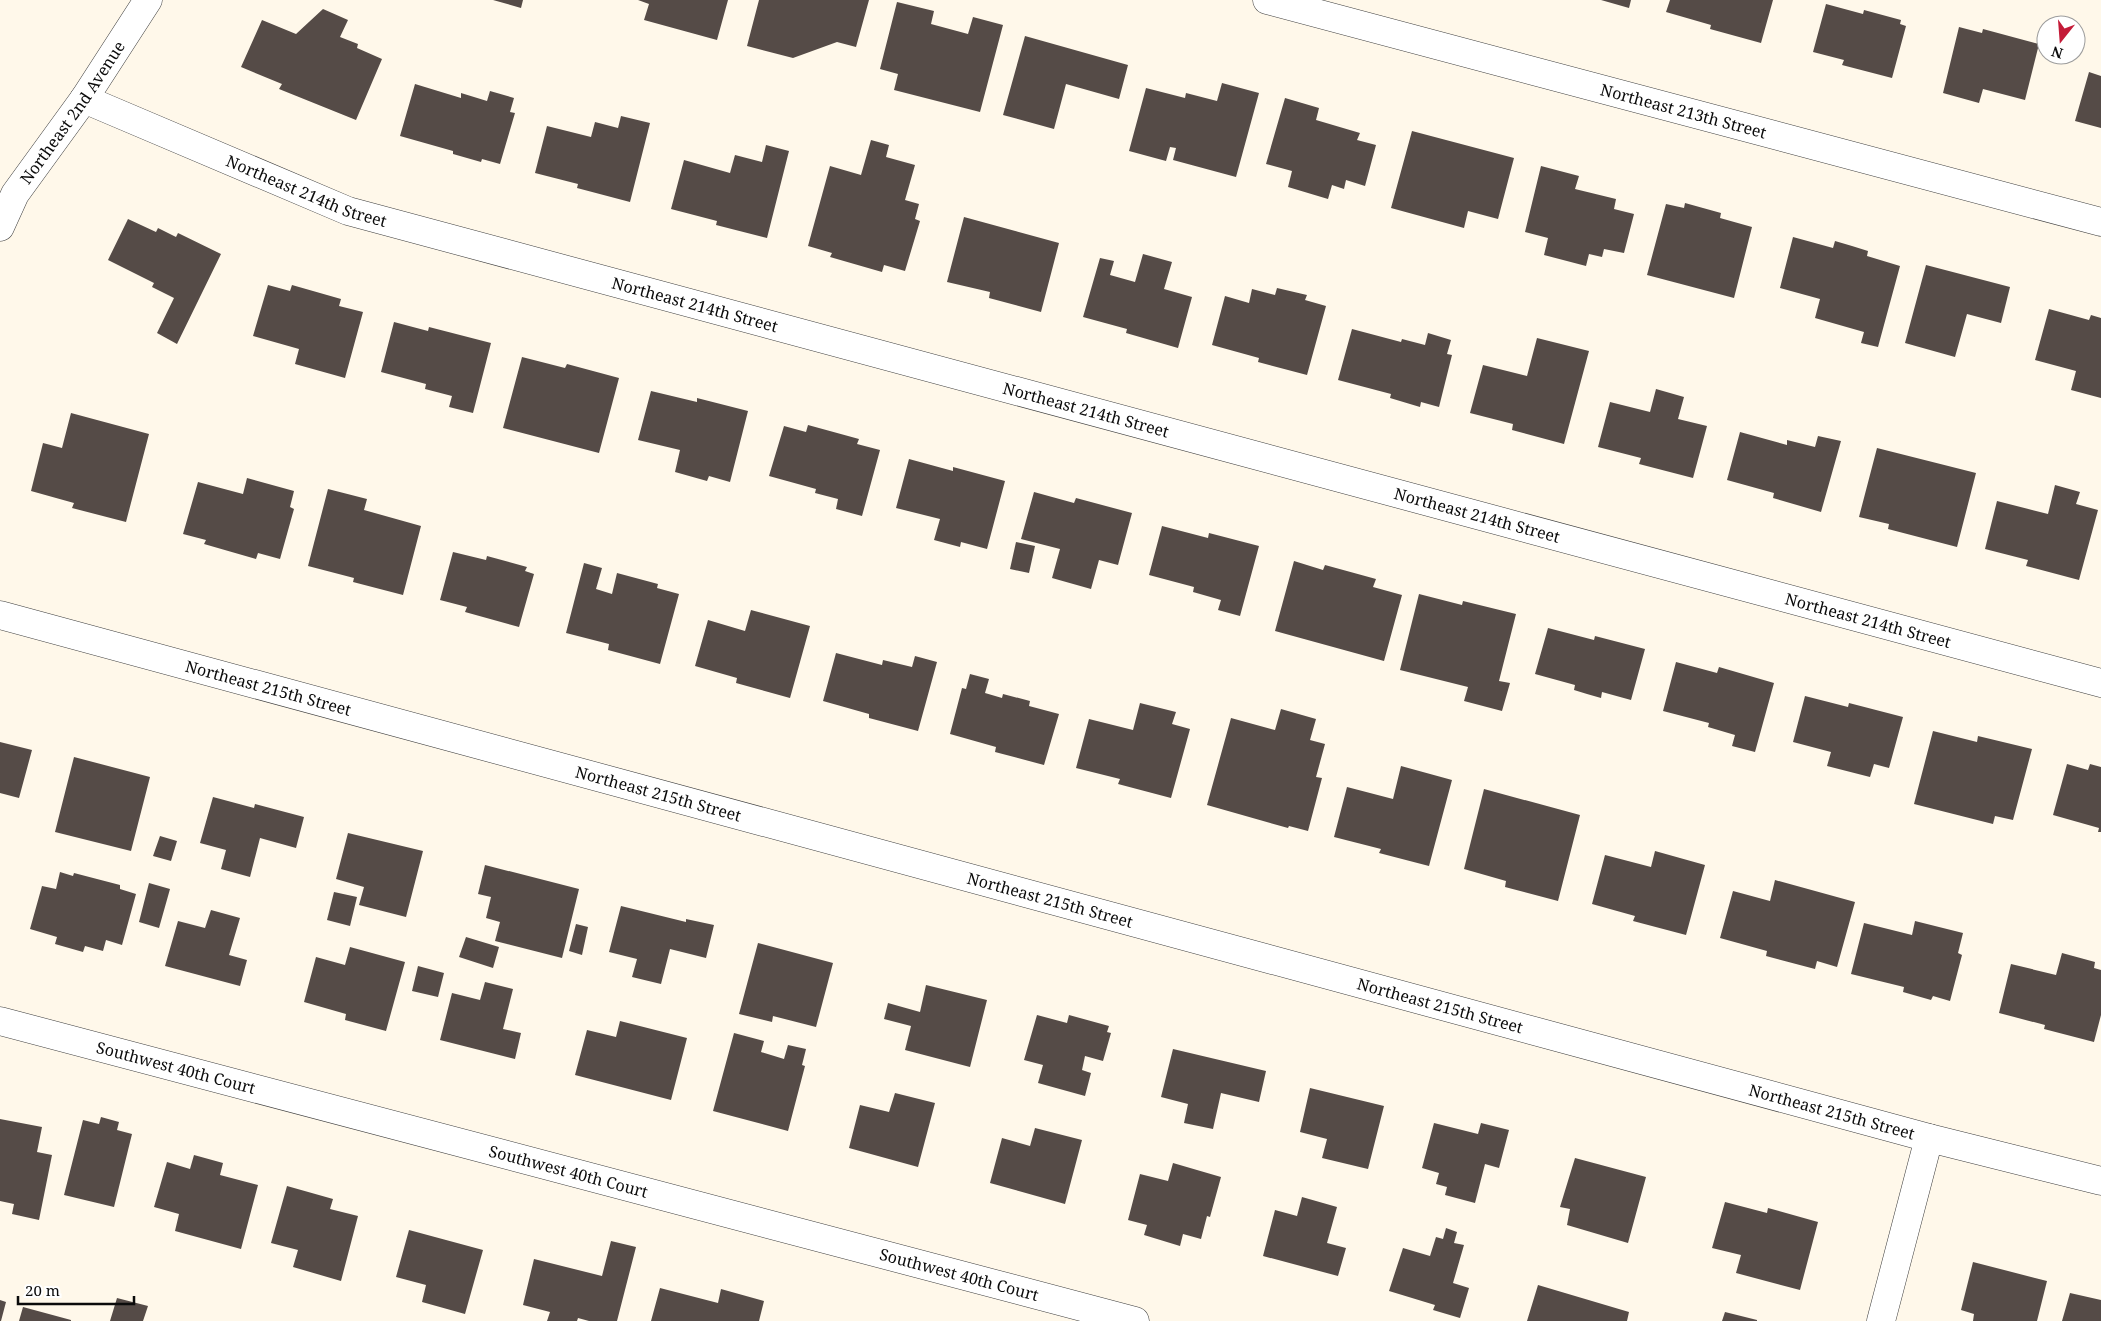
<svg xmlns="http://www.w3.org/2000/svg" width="2101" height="1321" viewBox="0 0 2101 1321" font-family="'Noto Serif',serif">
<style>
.building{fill:#554b47}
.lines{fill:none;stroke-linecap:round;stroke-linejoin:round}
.minor-casing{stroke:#3e3e3e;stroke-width:29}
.tertiary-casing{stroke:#3e3e3e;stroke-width:29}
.minor{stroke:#fff;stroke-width:28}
.tertiary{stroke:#fff;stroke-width:28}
.labels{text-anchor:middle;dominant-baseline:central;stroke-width:5;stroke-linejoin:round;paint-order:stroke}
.street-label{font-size:16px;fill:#0b0b0b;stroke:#fff}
</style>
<rect width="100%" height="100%" fill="#fff8ea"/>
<path class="building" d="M493,0H523L521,8Z
M638,0H728L717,40L644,20L649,4Z
M759,0H869L856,47L837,42L793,58L747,46Z
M1601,0H1631L1629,8Z
M1670,0H1773L1761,43L1710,29L1711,25L1666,12Z
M897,2L934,11L931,24L968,34L973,17L1003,25L980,112L894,90L898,74L880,69Z
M1826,4L1863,14L1864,10L1901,20L1900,24L1906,26L1892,78L1842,65L1844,60L1813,52Z
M323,9L348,20L340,37L358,44L357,48L382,59L356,120L279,89L282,84L241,67L262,20L296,34Z
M1959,27L1982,33L1983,29L2039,44L2025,100L1983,89L1979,103L1943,93Z
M1025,36L1128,65L1119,99L1066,84L1054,129L1003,115Z
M2089,72L2101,76V128L2075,121Z
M1222,83L1259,93L1236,177L1173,160L1176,148L1170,147L1166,161L1129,151L1146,88L1185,98L1186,93L1217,101Z
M415,84L461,98V93L487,101L490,91L514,98L510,112L515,113L500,164L482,159L481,162L453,154V151L400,136Z
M1285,98L1319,108L1316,120L1360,133L1357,140L1376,145L1365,186L1346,180L1344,189L1332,185L1328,199L1288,187L1292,171L1266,164Z
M621,116L650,123L630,202L577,188L578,184L535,173L547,126L591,137L595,122L618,128Z
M1412,131L1514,158L1498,219L1468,211L1464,228L1391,208Z
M871,140L889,145L886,157L915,165L905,200L919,204L915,219L920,221L905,271L884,265L882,272L830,257L832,253L808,246L830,166L861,175Z
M766,145L789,151L767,238L716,225L717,221L671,209L684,160L730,173L735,155L762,162Z
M1541,166L1579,176L1575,189L1616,199L1614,209L1634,214L1624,253L1604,249L1602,257L1589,254L1586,266L1544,255L1548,238L1525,232Z
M1685,203L1721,213L1720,218L1752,227L1734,298L1647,275L1666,204L1684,208Z
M964,217L1059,243L1041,312L989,298L990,292L947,282Z
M128,219L156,232L158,228L176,237L178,233L221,254L177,344L157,333L174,298L152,287L154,283L108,260Z
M1793,237L1833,248L1835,241L1852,246L1868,251L1867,256L1900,266L1878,347L1861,343L1864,332L1815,318L1820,299L1780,288Z
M1143,254L1172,262L1164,289L1192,297L1178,348L1126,333L1127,329L1083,317L1100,258L1114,261L1110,275L1135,282Z
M1926,265L2010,287L2001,323L1967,314L1955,357L1905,343Z
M268,285L290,291L292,285L341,299L339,306L363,312L345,378L295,364L299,349L253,336Z
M1277,288L1307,295L1305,300L1326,306L1307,375L1258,362L1259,358L1212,345L1225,296L1249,303L1252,289L1275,295Z
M2049,309L2089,320L2091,315L2101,318V398L2071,390L2076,371L2035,360Z
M394,322L428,331L429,327L491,343L473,413L449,407L452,396L425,389L426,384L381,372Z
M1352,329L1401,342L1402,339L1425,345L1428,333L1451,340L1447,354L1452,355L1439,407L1421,402L1420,407L1390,398L1391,394L1338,380Z
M1537,338L1589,351L1564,444L1512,430L1513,424L1470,413L1483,365L1527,376Z
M522,357L565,368L567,364L619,378L599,453L503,428Z
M1656,389L1684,397L1678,419L1707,426L1693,478L1639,464L1641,458L1598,447L1610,402L1650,412Z
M651,391L697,402V398L748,411L730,482L709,476L707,481L675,472L680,450L638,440Z
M71,413L149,434L126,522L72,508L74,503L31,491L43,443L62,448Z
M808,425L859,439L857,444L880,450L862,516L836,509L838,499L815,493L816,489L769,476L784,426L806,432Z
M1740,432L1787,445V440L1815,447L1818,436L1841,441L1821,512L1773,498L1774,493L1727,480Z
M1877,448L1976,473L1957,547L1888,529L1889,524L1859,517Z
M909,459L953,471V467L1005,481L987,549L961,542L960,547L934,540L940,519L896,508Z
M247,478L294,491L290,507L294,509L280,559L258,553L256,559L204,544L206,540L183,534L198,482L243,494Z
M2055,485L2080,492L2076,504L2098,510L2079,580L2026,566L2028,560L1985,549L1997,501L2048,514Z
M328,489L367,499L364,510L421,526L403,595L353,582L354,578L308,566Z
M1034,492L1074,503L1076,498L1132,513L1118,565L1099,560L1091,589L1052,578L1060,549L1021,539Z
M1162,526L1208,538L1209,533L1259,546L1240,616L1218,610L1221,600L1193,592L1194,587L1149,575Z
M1016,542L1035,546L1029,573L1010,569Z
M453,552L486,560L487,556L527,567L525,571L534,574L519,627L465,612L467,607L440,600Z
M1294,561L1323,570L1325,565L1376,579L1373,587L1402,595L1384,661L1275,631Z
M584,563L602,568L596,589L612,594L617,573L658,584L657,588L679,594L660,664L608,650L609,644L566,633Z
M1419,594L1462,605L1463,601L1516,614L1499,681L1510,683L1502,711L1464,701L1468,687L1400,670Z
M751,610L810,626L790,698L736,683L737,678L695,666L708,620L745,631Z
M1548,628L1594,640L1595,636L1645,649L1631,700L1602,692L1601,698L1587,694L1574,690L1575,685L1535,674Z
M836,653L882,665L883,660L912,667L915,656L937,662L918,731L869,718V714L823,701Z
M1676,662L1717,673L1719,667L1774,683L1755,752L1732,746L1735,735L1708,727L1709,723L1663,711Z
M970,674L989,679L985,693L1002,698L1003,694L1030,701L1029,706L1059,714L1044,765L995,752L996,747L950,734L962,688L966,689Z
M1805,696L1848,707L1849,703L1903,717L1889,768L1874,764L1870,777L1827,766L1831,752L1793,742Z
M1140,703L1176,712L1172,724L1190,729L1171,798L1118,784L1120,779L1076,768L1089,719L1133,730Z
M1281,709L1316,719L1310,740L1325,744L1316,777L1322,778L1308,831L1289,826L1288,828L1207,805L1231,718L1275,730Z
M1933,731L1977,742L1978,736L2032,749L2013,820L1995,816L1993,824L1914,804Z
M0,742L32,750L19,798L0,793Z
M74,757L150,777L131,851L55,832Z
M2067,764L2088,770L2090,764L2101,767V832H2098L2099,828L2053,815Z
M1401,766L1452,780L1429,866L1379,853L1381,849L1334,837L1347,787L1393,799Z
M1484,789L1580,815L1558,901L1505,887L1506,881L1464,869Z
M213,797L254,808L255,804L304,817L296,848L260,838L250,877L221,869L226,850L200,843Z
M348,833L423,851L406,917L359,905L364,887L336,879Z
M160,836L177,841L171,861L153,856Z
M1655,851L1705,865L1686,935L1633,921L1635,916L1592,904L1605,855L1651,867Z
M485,865L579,889L562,958L495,941L500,922L486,918L491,897L478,894Z
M60,872L73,876L74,873L120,885V889L136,894L122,945L106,940L103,951L85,946L83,952L55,944L57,937L30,929L42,886L56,889Z
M1775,880L1855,902L1837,967L1817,961L1815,969L1766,956L1767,951L1720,938L1733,891L1770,901Z
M149,883L170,889L159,928L139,922Z
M334,892L357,897L350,926L327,920Z
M621,906L686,922V919L714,925L706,958L670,949L661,984L632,977L637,959L609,952Z
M211,910L240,918L229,955L247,960L240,986L165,966L178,921L205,928Z
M1915,921L1963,933L1958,953L1962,955L1950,1001L1933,996L1931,1000L1903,992L1904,987L1851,974L1864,923L1912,935Z
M576,924L588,927L582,955L569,951Z
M466,937L499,947L493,968L459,957Z
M758,943L833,963L816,1027L773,1016L772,1022L739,1014Z
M350,947L405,962L386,1031L345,1020L346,1014L304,1002L316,957L345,965Z
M2062,953L2095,962L2094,968L2101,970V1015L2094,1042L2044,1029L2045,1025L1999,1013L2011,964L2056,975Z
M418,966L444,973L438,997L412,991Z
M485,982L513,989L503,1029L521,1033L515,1059L440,1040L452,993L480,1000Z
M926,985L987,1000L970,1067L905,1050L911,1026L884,1019L888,1003L920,1012Z
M1037,1015L1067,1023L1069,1015L1109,1026L1107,1032L1111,1033L1103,1061L1085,1056L1082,1070L1091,1073L1085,1096L1038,1083L1043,1065L1024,1060Z
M620,1021L687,1038L671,1100L575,1075L587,1030L616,1037Z
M734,1033L764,1041L761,1052L784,1059L788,1045L806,1049L802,1065L805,1066L788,1131L713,1111Z
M1173,1049L1266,1071L1259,1102L1221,1093L1213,1129L1184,1123L1188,1104L1161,1097Z
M1310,1088L1384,1106L1368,1169L1322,1158L1327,1139L1300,1132Z
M895,1093L935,1103L918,1167L849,1148L860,1105L889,1112Z
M101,1117L119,1122L117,1130L132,1134L114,1207L64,1195L83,1120L99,1124Z
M0,1119L42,1127L37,1152L52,1155L39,1220L12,1214L14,1204L0,1201Z
M1434,1123L1478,1134L1481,1123L1509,1130L1499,1168L1485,1164L1475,1203L1445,1195L1447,1187L1436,1184L1439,1173L1422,1168Z
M1035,1128L1082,1140L1065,1204L990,1183L1002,1138L1030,1146Z
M194,1155L223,1163L220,1175L258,1185L241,1249L175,1231L179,1214L154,1207L167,1162L190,1169Z
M1575,1158L1646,1177L1628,1243L1567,1225L1570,1209L1560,1207Z
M1173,1163L1221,1177L1210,1217L1207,1216L1201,1239L1183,1234L1180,1246L1144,1235L1147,1225L1128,1220L1140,1174L1168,1181Z
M287,1186L333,1199L330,1209L358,1216L341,1281L293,1267L298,1250L271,1243Z
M1302,1197L1337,1207L1327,1243L1346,1248L1338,1276L1263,1256L1275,1210L1297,1216Z
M1725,1202L1767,1213L1768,1208L1818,1222L1800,1290L1736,1273L1741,1255L1712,1248Z
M1446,1228L1457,1232L1454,1243L1464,1245L1453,1283L1469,1288L1460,1318L1433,1310L1435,1305L1389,1291L1403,1248L1430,1256L1436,1237L1443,1239Z
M409,1230L483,1250L465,1314L422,1302L426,1285L396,1277Z
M611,1241L636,1247L617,1321H589L578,1318L577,1321H547L550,1312L523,1305L534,1259L602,1276Z
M1973,1262L2047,1281L2037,1321H1973L1974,1314L1961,1310Z
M1538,1285L1629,1312L1627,1321H1527Z
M660,1288L718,1303L721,1289L764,1301L759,1321H651Z
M2070,1293L2101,1300V1321H2062Z
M117,1298L148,1306L143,1321H110Z
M0,1300L6,1302L1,1321H0Z
M23,1307L71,1320V1321H19Z
M1725,1312L1757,1320V1321H1722Z"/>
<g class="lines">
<defs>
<g id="minor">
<path id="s1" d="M1267,0L2101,222"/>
<path id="s2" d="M84,99L348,211L2101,683"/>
<path id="s3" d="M0,1021L1135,1321"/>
<path d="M1881,1321L1929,1138"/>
</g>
<g id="tertiary">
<path id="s4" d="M0,227L15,194L84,99L148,0"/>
<path id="s5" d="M0,615L1929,1138L2101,1181"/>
</g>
</defs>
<use href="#minor" class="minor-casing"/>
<use href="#tertiary" class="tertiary-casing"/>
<use href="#minor" class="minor"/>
<use href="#tertiary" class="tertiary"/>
</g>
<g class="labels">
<g class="street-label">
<text stroke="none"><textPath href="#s1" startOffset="431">Northeast 213th Street</textPath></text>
<text stroke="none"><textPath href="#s4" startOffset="136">Northeast 2nd Avenue</textPath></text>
<text stroke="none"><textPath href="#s2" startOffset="241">Northeast 214th Street</textPath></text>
<text stroke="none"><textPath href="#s2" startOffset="646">Northeast 214th Street</textPath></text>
<text stroke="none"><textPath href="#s2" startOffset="1051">Northeast 214th Street</textPath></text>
<text stroke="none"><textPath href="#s2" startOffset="1456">Northeast 214th Street</textPath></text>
<text stroke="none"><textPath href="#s2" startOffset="1861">Northeast 214th Street</textPath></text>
<text stroke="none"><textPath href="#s5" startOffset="278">Northeast 215th Street</textPath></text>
<text stroke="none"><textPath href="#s5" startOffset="682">Northeast 215th Street</textPath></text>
<text stroke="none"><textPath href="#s5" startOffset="1088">Northeast 215th Street</textPath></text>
<text stroke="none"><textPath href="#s5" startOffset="1492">Northeast 215th Street</textPath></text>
<text stroke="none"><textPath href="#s3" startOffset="182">Southwest 40th Court</textPath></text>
<text stroke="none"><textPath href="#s5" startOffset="1898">Northeast 215th Street</textPath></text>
<text stroke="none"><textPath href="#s3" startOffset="588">Southwest 40th Court</textPath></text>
<text stroke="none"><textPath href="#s3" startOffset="992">Southwest 40th Court</textPath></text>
</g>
</g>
<g transform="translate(2061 40) rotate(197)"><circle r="24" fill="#ffffff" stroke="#9d9d9d"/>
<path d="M0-4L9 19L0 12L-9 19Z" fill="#c41b38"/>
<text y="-8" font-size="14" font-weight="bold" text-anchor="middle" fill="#0b0b0b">N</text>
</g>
<path d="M18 1296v8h116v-8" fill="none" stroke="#0b0b0b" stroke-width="2.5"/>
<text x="25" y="1296" font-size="15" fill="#0b0b0b" stroke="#ffffff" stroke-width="4" paint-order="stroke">20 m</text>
</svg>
